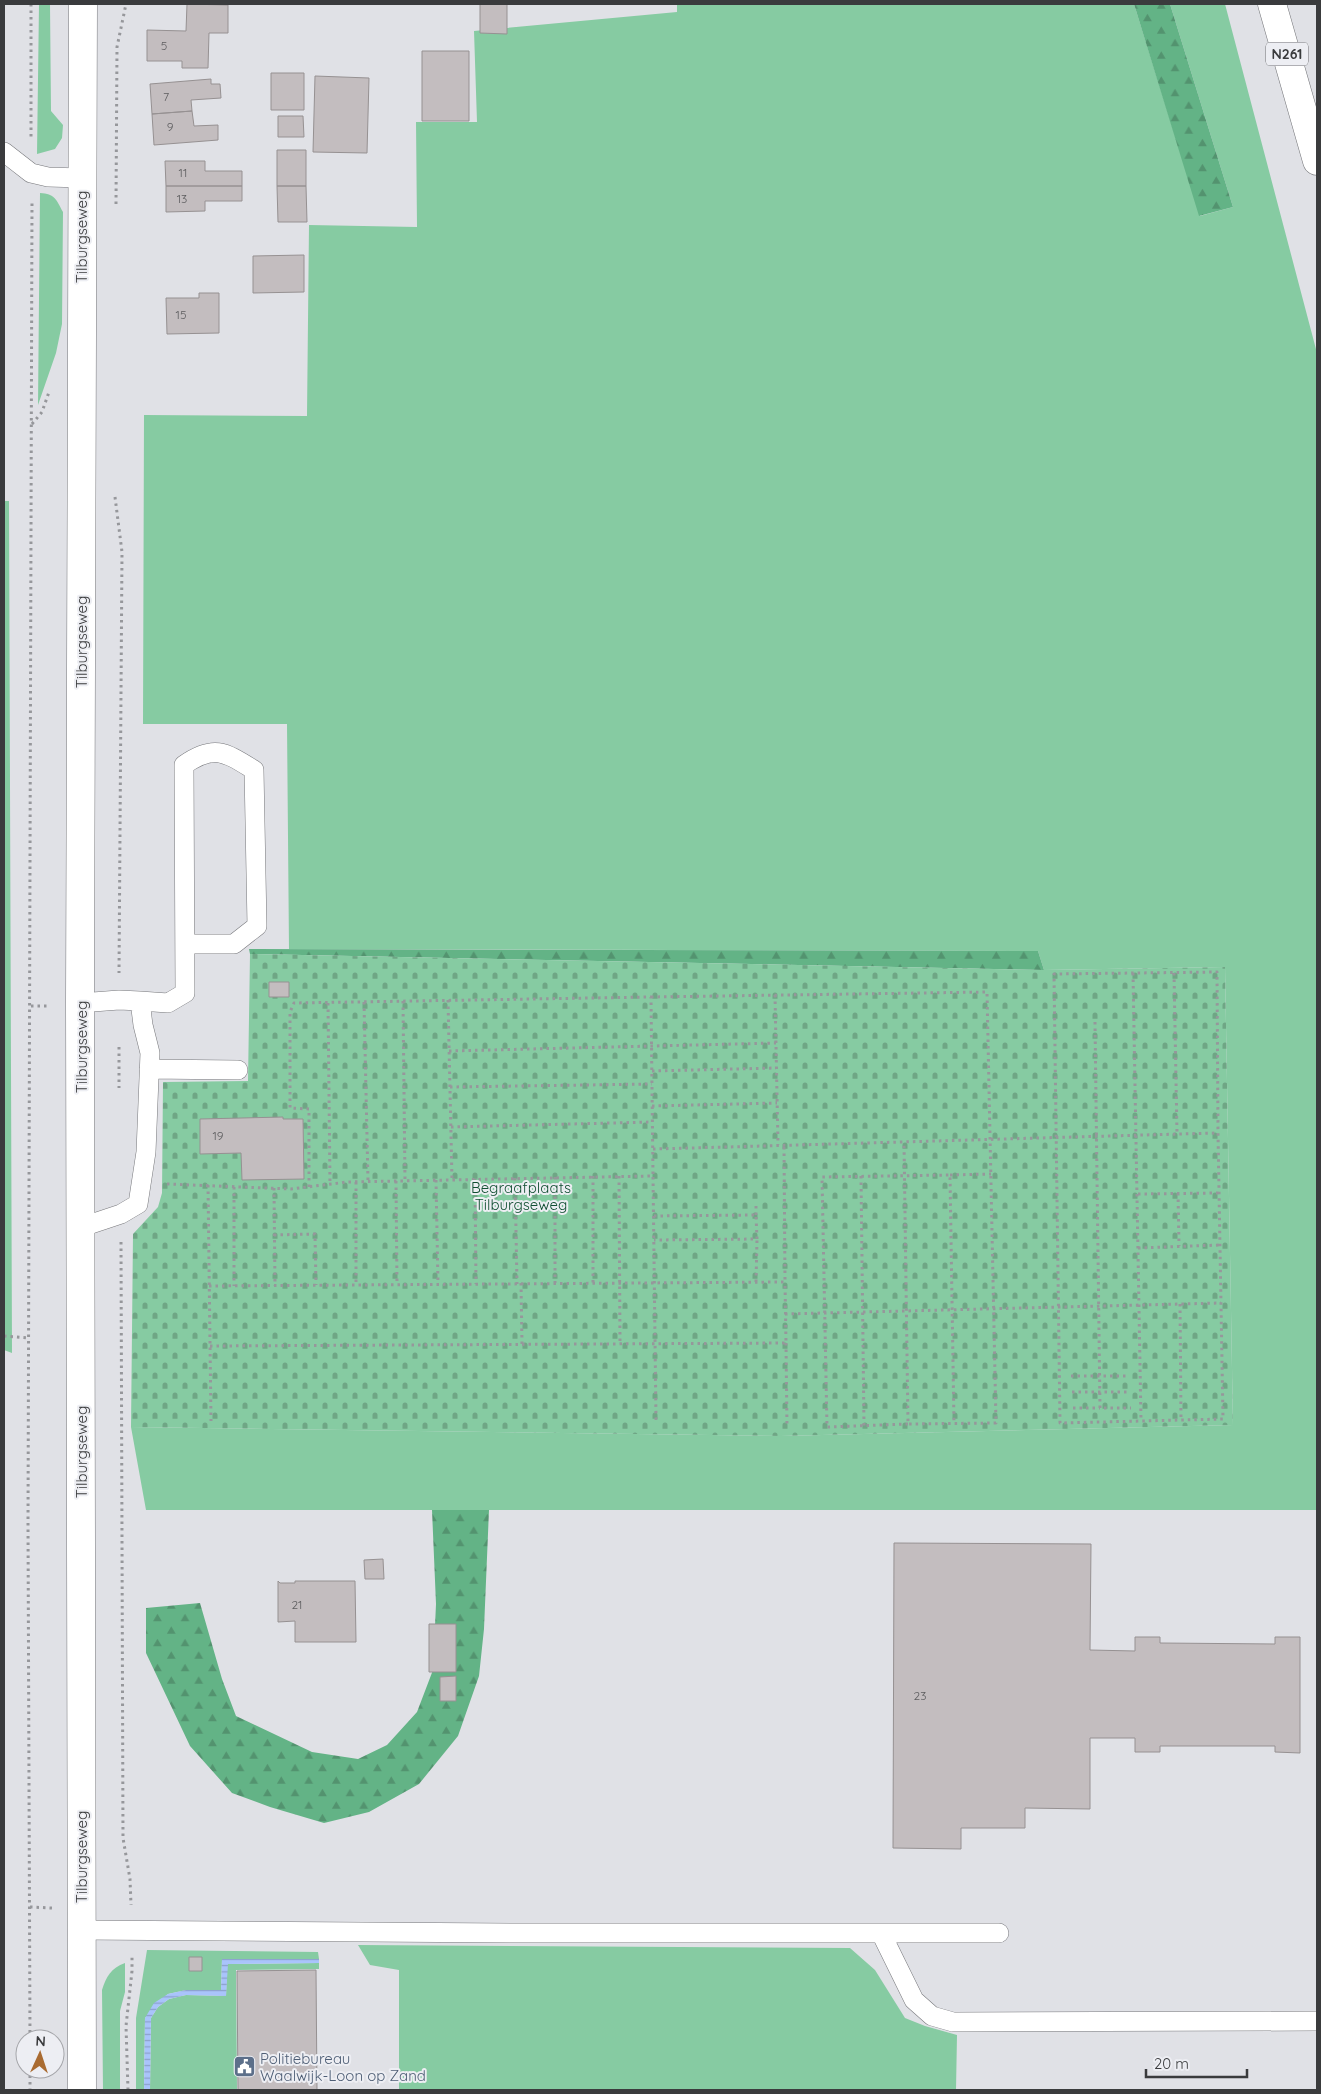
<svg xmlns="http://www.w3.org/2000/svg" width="1321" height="2094" viewBox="0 0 1321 2094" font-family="Quicksand,sans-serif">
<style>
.green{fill:#86cba2}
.forest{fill:url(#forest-firs)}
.cemetery{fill:url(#cemetery-stones)}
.water{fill:url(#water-rules)}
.building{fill:#c3bdbf;stroke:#969192}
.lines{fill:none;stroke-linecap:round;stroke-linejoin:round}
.lane-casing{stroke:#76777b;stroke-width:20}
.secondary-casing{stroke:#76777b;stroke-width:29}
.highway-casing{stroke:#76777b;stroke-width:29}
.path{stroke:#96979b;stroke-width:3;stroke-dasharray:2.5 4;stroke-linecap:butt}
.lane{stroke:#fff;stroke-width:19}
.secondary{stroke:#fff;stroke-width:28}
.highway{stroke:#fff;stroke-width:28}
.labels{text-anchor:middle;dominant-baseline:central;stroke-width:4;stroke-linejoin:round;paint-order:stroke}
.number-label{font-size:12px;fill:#5c5c5e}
.shield{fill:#edeef3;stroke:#707174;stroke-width:1}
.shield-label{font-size:14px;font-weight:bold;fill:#3a3b3d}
.street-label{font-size:15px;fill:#3a3b3d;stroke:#edeef3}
.park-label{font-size:15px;fill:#114f32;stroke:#edeef3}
.service-label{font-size:15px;fill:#4e5e75;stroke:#edeef3;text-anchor:start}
</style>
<defs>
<pattern id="forest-firs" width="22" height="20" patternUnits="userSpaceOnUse" patternTransform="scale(1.25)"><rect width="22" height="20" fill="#63b386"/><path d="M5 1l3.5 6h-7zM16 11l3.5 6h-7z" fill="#53936f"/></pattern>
<pattern id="cemetery-stones" width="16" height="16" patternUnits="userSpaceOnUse" patternTransform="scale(1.25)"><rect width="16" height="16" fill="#86cba2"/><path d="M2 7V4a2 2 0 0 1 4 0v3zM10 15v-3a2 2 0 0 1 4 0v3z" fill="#6fa685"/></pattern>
<pattern id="water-rules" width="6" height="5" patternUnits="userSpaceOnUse" patternTransform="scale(1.25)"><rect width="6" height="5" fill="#a9c4fb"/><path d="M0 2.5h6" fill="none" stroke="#8ba0cc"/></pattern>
</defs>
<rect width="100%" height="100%" fill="#e0e1e6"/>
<path class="green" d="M39,4H50L51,111L63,125L62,138L55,149L37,154Z
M677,4H1134L1200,216L1233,207L1170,4H1225L1317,353V1510H146L131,1427L781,1436L1233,1425L1225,967L1044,970L1038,951L289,949L287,724H143L144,415L307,416L309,225L417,227L416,122H477L474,31L677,12Z
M40,193C55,194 56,199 63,212L62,324L56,353L38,405Z
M4,501H9L12,1353L4,1350Z
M358,1945L850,1948L875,1970L905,2018L925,2026L957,2035L956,2090H399V1970L370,1965Z
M147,1950L318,1952L319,1959H222L221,1991L186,1990L168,1994L145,2018L144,2090H136V2018Z
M125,1963V1992L120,2011V2090H103L102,1990C106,1977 111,1968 125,1963Z
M319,1963V1969L236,1970L237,2090H150L151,2018L158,2007L169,1999L186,1995L226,1996L227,1964Z"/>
<path class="forest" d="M1134,4H1170L1233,207L1199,216Z
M249,949L1038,951L1044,970L250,954Z
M432,1510H489L484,1629L479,1676L458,1736L419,1784L369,1812L324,1823L270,1807L232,1793L190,1746L146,1653V1608L200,1603L222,1679L236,1716L312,1752L358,1759L387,1745L417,1712L433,1670L436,1604Z"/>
<path class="cemetery" d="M250,954L1044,970L1225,967L1233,1425L781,1436L131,1427L133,1234L158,1207L162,1193L163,1082L248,1081Z"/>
<path class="water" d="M222,1959H319V1963L228,1964L226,1996L186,1995L169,1999L158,2007L151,2018L150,2090H144L145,2018L154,2003L168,1994L186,1990H221Z"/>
<path class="building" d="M187,4L228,5V33H209L208,68H182V61H147V30L186,31Z
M480,4H507V34L480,33Z
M422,51H469V121H422Z
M271,73H304V110H271Z
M315,76L369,78L367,153L313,152Z
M211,79V84H220L221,98L191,100L192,111L152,114L150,84Z
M192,111L194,126L218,125V140L154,145L152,114Z
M278,116H303L304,137H278Z
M277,150H306V186H277Z
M165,161H205V171H242V186H166Z
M166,186H242V201H205V211L166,212Z
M277,186H306L307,222H278Z
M304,255V292L253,293V256Z
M199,293H219V333L167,334L166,298H199Z
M269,982H289V997H269Z
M283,1117V1119H303L304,1179L242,1180L241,1153L200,1154V1119Z
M894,1543L1091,1544L1090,1650L1135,1651V1637H1160V1643L1275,1644V1637H1300V1753L1275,1752V1746H1160V1752H1135V1738H1090V1809L1025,1808V1828H961V1849L893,1848Z
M383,1559L384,1579H365L364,1560Z
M278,1581L280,1583H295V1581H355L356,1642H295V1621L278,1622Z
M429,1624H456V1672H429Z
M456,1676V1701H440V1677Z
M189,1957H202V1971H189Z
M316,1970L317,2090H238L237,1971Z"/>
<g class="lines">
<defs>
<path id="lane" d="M4,152L31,173L48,177L81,178
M140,1001L168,1003L185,993L184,765C214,744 225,752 254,770L257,926L234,944H185
M80,1003L119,1000L140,1001L143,1025L150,1053L146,1152L138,1204L121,1214L82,1227
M149,1069L238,1070
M81,1930L511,1933H999
M881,1933L914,2000L932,2016L953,2022L1317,2021"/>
<path id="secondary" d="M82,2090L80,1003L83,4"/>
<path id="highway" d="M1272,4L1317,161"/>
</defs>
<use href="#lane" class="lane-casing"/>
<use href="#secondary" class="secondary-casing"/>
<use href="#highway" class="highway-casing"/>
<path class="path" d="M31,4V138
M116,204L117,47L126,4
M32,424L42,412L49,392
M115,497L122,552L119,973
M1133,973L1141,1421
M1174,973L1177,1134
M775,995L778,1145
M651,997L987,992L996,1423L908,1424L904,1142
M448,1000L452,1180
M403,1001L405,1181
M364,1002L368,1181
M328,1003L330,1184
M31,1006H50
M1095,1022L1100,1408H1131
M119,1047V1088
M449,1051L776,1043
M652,1071L776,1068
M450,1087L652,1084
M652,1106L777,1103
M451,1127L652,1122
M653,1149C841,1144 1030,1138 1218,1133L1223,1419L1060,1423L1054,974L1217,972L1218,1133
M950,1175L991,1174
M593,1176V1283
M619,1176L620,1344
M861,1176L864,1426
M555,1177V1283
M515,1178L517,1284
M475,1179L476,1284
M436,1180L438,1284
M396,1181L397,1285
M356,1182V1285
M167,1184L291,1189L347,1182L653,1176L656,1420
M208,1185L211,1421
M234,1187V1286
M309,1187V1109L290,1108V1012L294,1003L651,997L653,1176
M274,1188L275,1286
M1178,1193L1179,1246
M1138,1194L1219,1193
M756,1215V1202
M654,1216L756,1215L757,1239L654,1240
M274,1235L315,1234L316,1285
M121,1242L123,1838L130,1879L131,1905
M1138,1248L1220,1245
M756,1282L757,1239
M521,1283L522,1344
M209,1286L785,1282L784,1145
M1180,1304L1181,1420
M785,1314L1221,1303
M4,1336L29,1338
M786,1343L787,1427
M210,1346L786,1343L785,1282
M1071,1376H1129
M1072,1392H1129
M1073,1408H1100
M908,1424L827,1427L822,1177L950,1175L954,1424
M30,1907L52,1908
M30,2039L28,1523L32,200
M30,2069V2090
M128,2090L126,2026L132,1971V1956"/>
<use href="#lane" class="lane"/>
<use href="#secondary" class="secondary"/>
<use href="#highway" class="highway"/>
</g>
<defs>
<symbol id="civic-square" viewBox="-11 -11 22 22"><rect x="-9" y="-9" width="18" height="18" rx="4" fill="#5c6f8a" stroke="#edeef3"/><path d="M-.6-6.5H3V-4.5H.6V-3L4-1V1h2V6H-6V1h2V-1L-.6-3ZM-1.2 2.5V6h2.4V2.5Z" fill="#fff"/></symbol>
</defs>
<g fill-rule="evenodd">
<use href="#civic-square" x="232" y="2054" width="25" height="25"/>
</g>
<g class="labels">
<g class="number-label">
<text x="164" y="45">5</text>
<text x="166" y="96">7</text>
<text x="170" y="126">9</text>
<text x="183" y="172">11</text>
<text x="182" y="198">13</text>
<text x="181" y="314">15</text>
<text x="218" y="1135">19</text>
<text x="297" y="1604">21</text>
<text x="920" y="1695">23</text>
</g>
<rect class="shield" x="1266" y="42.5" width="42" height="23" rx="4"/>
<g class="shield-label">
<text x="1287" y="54">N261</text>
</g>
<g class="street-label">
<text transform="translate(81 237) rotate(-90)">Tilburgseweg</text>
<text transform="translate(81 642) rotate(-90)">Tilburgseweg</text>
<text transform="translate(81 1047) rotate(-90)">Tilburgseweg</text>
<text transform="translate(81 1452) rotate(-90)">Tilburgseweg</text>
<text transform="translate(81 1857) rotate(-90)">Tilburgseweg</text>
</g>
<g class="park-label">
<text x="521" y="1187">Begraafplaats<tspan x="521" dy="17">Tilburgseweg</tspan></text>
</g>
<g class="service-label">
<text x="260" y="2058">Politiebureau<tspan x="260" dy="17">Waalwijk-Loon op Zand</tspan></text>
</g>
</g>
<rect width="1321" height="2094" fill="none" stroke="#3a3b3d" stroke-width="10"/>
<g transform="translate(40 2054) rotate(3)"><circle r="24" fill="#edeef3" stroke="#a5a6aa"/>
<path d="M0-4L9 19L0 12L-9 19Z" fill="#a96b31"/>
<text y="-8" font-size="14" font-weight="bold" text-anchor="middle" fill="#3a3b3d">N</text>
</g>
<path d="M1146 2069v8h101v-8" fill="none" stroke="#3a3b3d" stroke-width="2.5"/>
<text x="1154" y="2069" font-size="15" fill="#3a3b3d" stroke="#edeef3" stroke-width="4" paint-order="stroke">20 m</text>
</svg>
